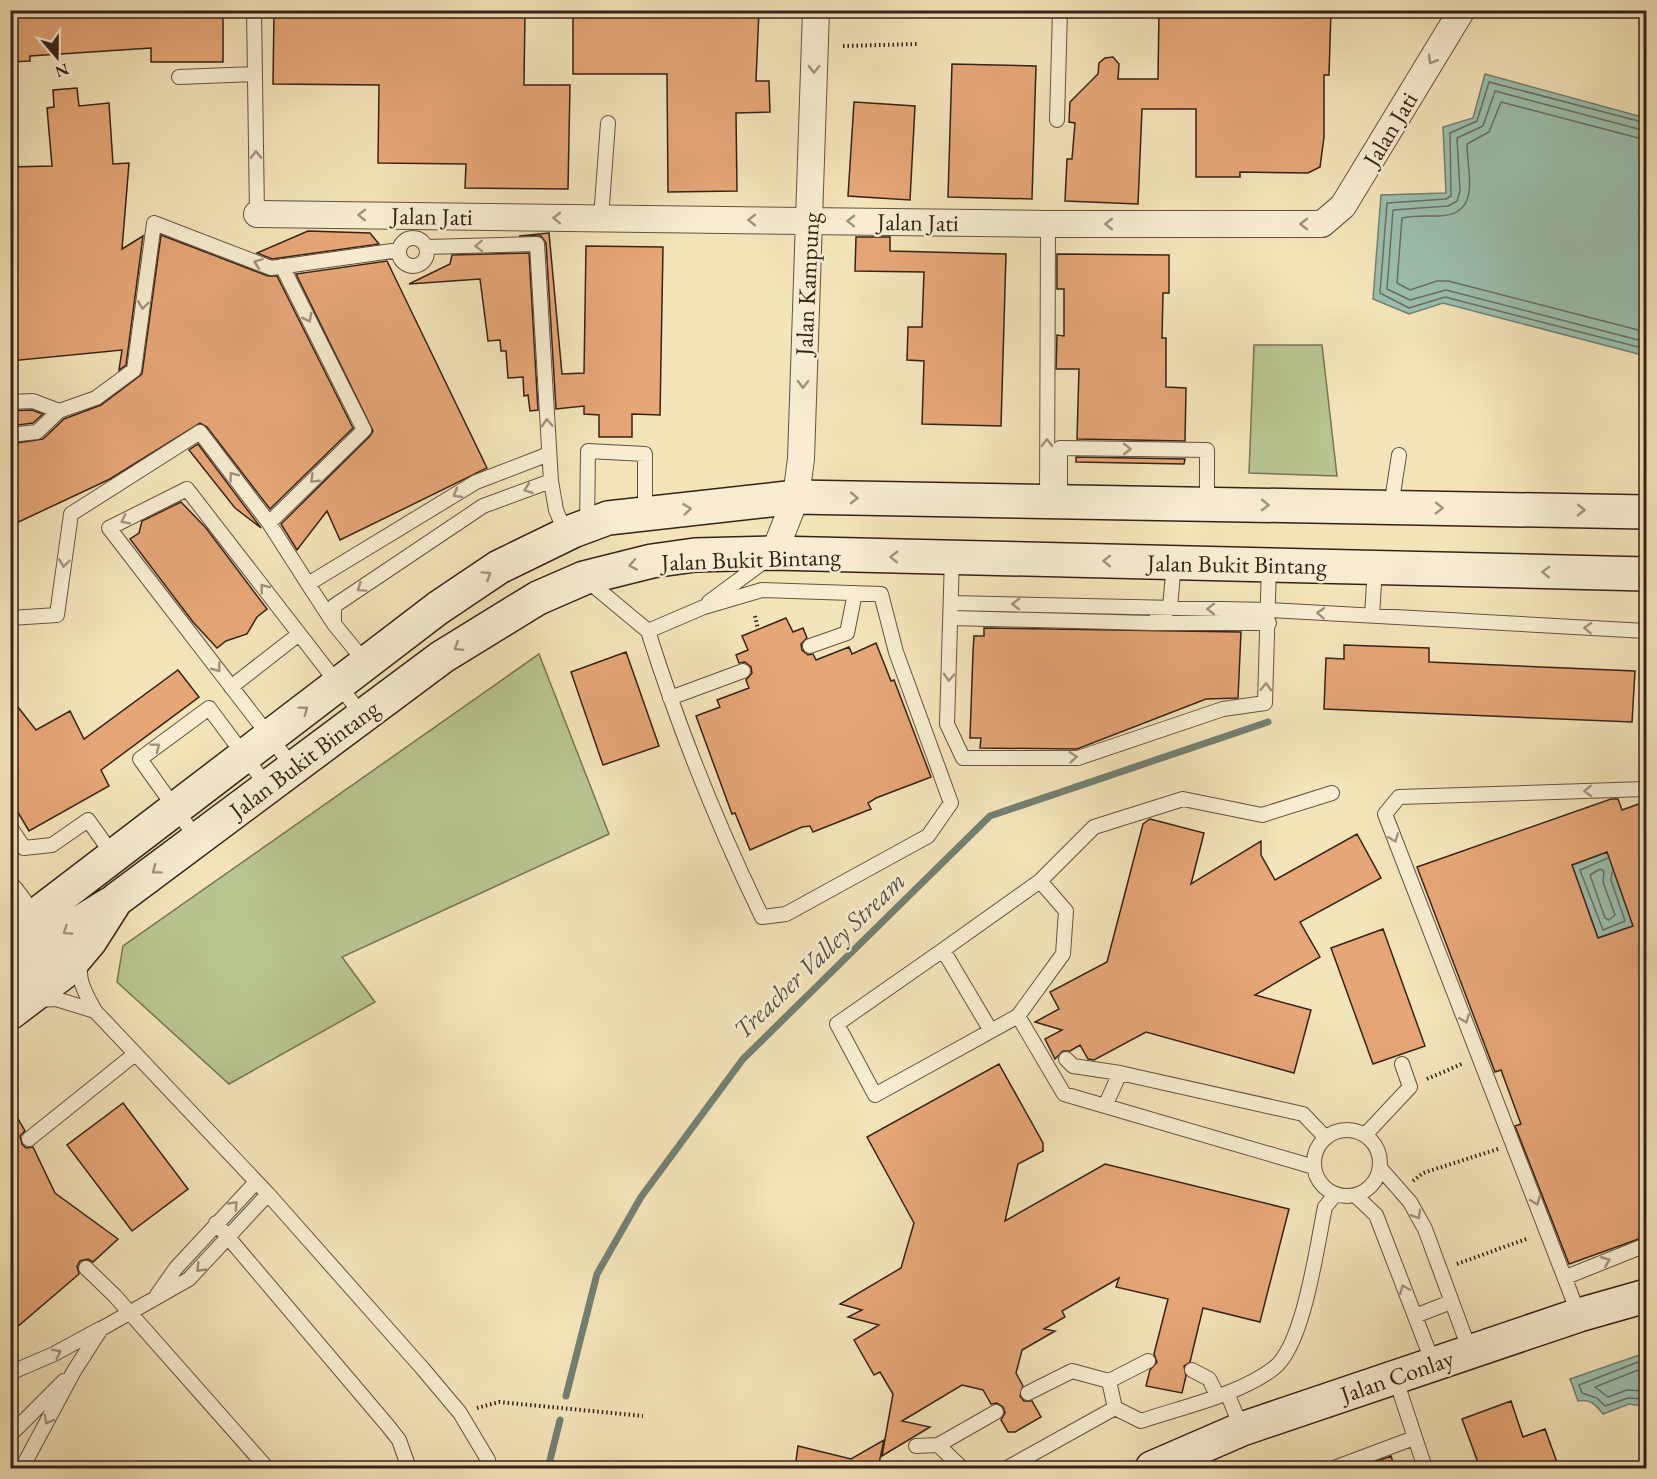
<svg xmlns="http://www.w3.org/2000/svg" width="1657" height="1479" viewBox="0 0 1657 1479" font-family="'EB Garamond',serif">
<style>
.green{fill:#b9c591;stroke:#787454;stroke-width:1.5}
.water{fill:#9cbfaf;stroke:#748072;stroke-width:1.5}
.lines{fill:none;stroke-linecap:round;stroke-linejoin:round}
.shore{stroke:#6a7062;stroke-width:1.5}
.stream{stroke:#748072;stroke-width:7}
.building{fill:#e6a678;stroke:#372216;stroke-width:1.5;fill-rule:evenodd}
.lane-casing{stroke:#66523f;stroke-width:16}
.street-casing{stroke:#66523f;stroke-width:28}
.secondary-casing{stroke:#372216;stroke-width:36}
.path{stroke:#372216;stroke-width:4;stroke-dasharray:1.5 3;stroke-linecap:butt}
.lane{stroke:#f8edd2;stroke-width:14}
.street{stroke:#f8edd2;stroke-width:26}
.secondary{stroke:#f8edd2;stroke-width:33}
.oneway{stroke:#a1927d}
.labels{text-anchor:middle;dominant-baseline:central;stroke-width:5;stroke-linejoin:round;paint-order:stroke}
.street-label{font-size:24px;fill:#372216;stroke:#f8edd2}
.water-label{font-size:26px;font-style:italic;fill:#555144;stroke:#f8edd2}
</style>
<rect width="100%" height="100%" fill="#f4e4ba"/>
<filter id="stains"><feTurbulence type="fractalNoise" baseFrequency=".00333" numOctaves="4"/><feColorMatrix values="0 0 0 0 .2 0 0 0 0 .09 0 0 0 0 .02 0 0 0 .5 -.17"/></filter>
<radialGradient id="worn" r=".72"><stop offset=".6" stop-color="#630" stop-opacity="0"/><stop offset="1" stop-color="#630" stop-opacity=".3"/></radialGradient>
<path class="green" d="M1254,345H1322L1337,476L1249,473Z
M539,654L609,834L342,957L375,1002L229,1084L117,982L123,946Z"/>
<path class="water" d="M1485,74L1646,118V356L1443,303L1409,314L1373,299L1381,195L1446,193L1443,127L1473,118Z
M1644,839L1633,926L1598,938L1572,865Z
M1645,1353L1646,1403L1642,1406L1629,1404L1603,1414C1595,1404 1591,1399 1578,1401L1570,1379Z"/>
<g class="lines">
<path class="shore" d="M1646,123L1489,82L1477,121L1450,133L1451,196L1446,199L1387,203L1380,293L1409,308L1445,297L1646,349
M1646,131L1495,91L1483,126L1457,138L1460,191L1457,201L1448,206L1393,210L1387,289L1410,300L1446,290L1646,342
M1646,140L1501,102L1489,132L1467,144C1467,173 1482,214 1440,216C1428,216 1413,215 1402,218L1397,283L1410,290L1437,281H1448L1646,332
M1608,858L1580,870L1603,930L1625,921L1611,880L1612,872
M1600,869L1604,871L1603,882L1615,915L1609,920L1605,918L1590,875Z
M1646,1359L1579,1385L1582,1393L1597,1398L1605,1406L1628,1398L1646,1399
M1646,1367L1595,1387L1608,1397L1627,1390L1646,1391"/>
<path class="stream" d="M566,1396L597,1274L641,1197L743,1059L990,816L1268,722
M548,1468L560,1420"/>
</g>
<path class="building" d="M10,10H223V62H151V48L30,56V61L10,62Z
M274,10H525L524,85H570L568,189L465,188L466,164L378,163L379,85L273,84Z
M573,10H759L756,81H769L770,112L736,113L737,191L668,192L667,74H573Z
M1159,10H1331L1329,75H1324V137L1320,167L1308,173L1240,172V177H1196V109H1142L1138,204L1065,201L1067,159H1072L1075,123L1069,122L1070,102L1098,74L1099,63L1105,58L1113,57L1119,64L1118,79H1158Z
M952,64L1036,66L1032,199L948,197Z
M77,88L79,106L109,103L113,164L129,163L122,249L143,236L126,365L119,370L122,350L10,361V167L52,166L47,108L54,107L53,90Z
M854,102L915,106L910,200L848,196Z
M308,231L370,233L379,244L272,259L257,253Z
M549,233L562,374L584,373L586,246L663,247L660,415L632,414V437H599V415L584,414V406L556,409L546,243L541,236H519Z
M161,235L268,276H277L353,428L270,509L207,427L200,423L110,479L10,526V444L43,439L64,419L101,405L142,374Z
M856,237H890V251L1006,254L1001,426L922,424L924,361L907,360L908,327H922L924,272L855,271Z
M529,253L538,410L530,411L528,395L524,396L523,377L508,378L506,351H501L500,340L488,341L480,279L409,284L450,264L452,255Z
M1057,254L1169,255V293H1163L1162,338H1166V387L1186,388L1185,441L1077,439L1079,369H1056L1057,335L1064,336V289H1057Z
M387,261L487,468L340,540L327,511L297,550L281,524L370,436L373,431L296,274Z
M32,410L43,414L33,423L10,426V411Z
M198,444L261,528L235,508L189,450Z
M1076,457L1185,459L1184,464L1076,462Z
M181,502L206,528L267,609L257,617L247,634L226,641L217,648L193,622L130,539L139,533L142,521Z
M786,618L793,632L803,628L807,638L801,644L802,650L808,655L813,654L816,660L849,647L852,654L876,643L891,681L894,680L931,777L876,798L868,803L871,809L813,832L810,826L802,827L750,850L735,813L732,814L696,716L720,707L717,700L749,688L746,680L752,673L751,667L745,662L739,663L736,655L748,650L742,636Z
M984,628L1241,632L1238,698L1206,699L1077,749L980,748L981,738H970L973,652L974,636H984Z
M1344,645L1429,648V662L1635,671L1632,722L1324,709L1326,658L1344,659Z
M626,652L659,746L603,765L571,672Z
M178,670L199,697L101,770L109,786L29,831L10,799V697L36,730L70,711L84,739Z
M1611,799H1618L1622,810L1647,801V1236L1569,1264L1515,1126L1521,1124L1501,1070L1495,1072L1417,867ZM1607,852L1633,926L1598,938L1572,865Z
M1150,819L1204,833L1191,884L1261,841V855L1275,880L1357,834L1381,878L1300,922L1320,957L1255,995L1311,1010L1294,1073L1146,1032L1094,1060L1088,1059L1080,1045L1070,1051H1063L1055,1059L1045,1039L1062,1030L1035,1022L1059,1009L1050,992L1107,962L1143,824Z
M1383,929L1425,1046L1373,1064L1331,948Z
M999,1064L1043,1143V1151L1018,1164L1005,1221L1105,1164L1289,1209L1260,1322L1203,1308L1190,1362L1184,1366L1186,1376L1182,1393L1146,1386L1150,1370L1157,1362L1154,1354L1168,1299L1116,1287L1119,1278L1062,1311L1065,1317L1044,1329L1055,1331L1022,1350L1016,1373L1023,1386L1020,1396L1024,1401H1032L1041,1417L1015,1432H1008L1001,1420L1005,1413L1003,1407L997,1403L991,1404L983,1390L962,1385L902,1421L930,1427L882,1456L893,1394L880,1372L874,1375L854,1340L879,1325L848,1317L862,1310L840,1304L901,1268L914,1223L867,1137Z
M123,1103L188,1189L132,1231L67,1145Z
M10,1105L25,1131L20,1136L22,1144L26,1148L33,1147L55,1193L118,1239L93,1262L88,1259L80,1261L77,1266L79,1274L10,1333Z
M1511,1401L1523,1437L1545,1429L1559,1468H1480L1462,1419Z
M884,1440L878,1468H795L798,1446L851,1459Z
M1391,1456L1395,1468H1358Z"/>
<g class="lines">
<defs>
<path id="lane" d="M254,10L257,214
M179,77L255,74
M1057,120L1060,10
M601,218L608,123
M399 252a14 14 0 1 1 28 0a14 14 0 1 1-28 0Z
M426,247L537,244L551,481
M10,402L33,401L59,411
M10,435L37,432L59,411L96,398L134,370L154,223L271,268L399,250
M1047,502L1048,224
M1060,502V448L1207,450V504
M1391,507L1399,455
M269,523L364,430L282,266
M587,526L588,451L645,454V514
M952,558L947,724L963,758H1078L1223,709L1265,703L1269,564
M588,581L648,631
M762,590L881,594L896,652L951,803L928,836L786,914L762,917C717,824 679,729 648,631L704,607Z
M709,602L766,560
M951,603L1269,610L1646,631
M1372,616L1375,567
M10,618L57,615L71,514L200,432L269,523L308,584
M951,618L1152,623L1170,608L1174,562
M1152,623H1269
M334,624L308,584L476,482L549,454
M810,646L847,633L855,593
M366,663L334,624V606L483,506L551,481L556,510L566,534
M231,687L299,634
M670,698L743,671
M293,767L109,528L187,489L362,715
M10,827L24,848L52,845L88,820L113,855
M197,839L140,759L209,708L267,786
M943,950L1040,881L1094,827L1183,799L1262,815L1332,793
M82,960C75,978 87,996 95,1011L268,1194L423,1369L460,1413L488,1460L489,1468
M39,1000L56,999L95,1011
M1018,1016L1064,1094L1314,1167
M991,1031L943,950L837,1024L875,1095L1018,1016L1063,954L1066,911L1040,881
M1066,1059L1073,1066L1120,1073L1303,1114L1326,1138
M1105,1106L1120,1073
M1314 1163a33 33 0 1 1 66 0a33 33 0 1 1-66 0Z
M1365,1135L1410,1087L1402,1064
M29,1139L135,1054
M1381,1169L1410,1202L1425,1229L1470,1351
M1356,1196L1376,1215L1433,1363
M216,1223L388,1426L399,1440L409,1468
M86,1268L115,1296L267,1468
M1566,1277L1646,1245
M157,1295L176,1268L256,1182
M1579,1315L1385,814L1399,797L1646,789
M1415,1316L1451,1302
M1148,1361L1109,1381L1115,1408L1141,1421C1182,1407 1239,1395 1274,1368C1304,1345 1317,1245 1325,1207L1335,1195
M1192,1370L1209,1379L1217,1395
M10,1373L54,1354L100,1329
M1395,1377L1425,1468
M1028,1393L1072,1371L1109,1381
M1227,1393L1242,1429
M10,1435L64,1381
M916,1446L938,1445
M22,1468L74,1371L101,1329L189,1279L268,1194
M962,1468L938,1445L996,1412
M1007,1468L1115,1408
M1334,1468L1414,1438"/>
<path id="street" d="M257,214L1048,224H1322L1343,206L1462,10
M774,553L796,497L801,459L816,10
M10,891L31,919"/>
<path id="secondary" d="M10,935L438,608L499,567L573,531L608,518L796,497L1646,512
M10,974L66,931L110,904
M10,1013L64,972L90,941L116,900L442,657L538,598L584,578L652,561L695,555L774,553L1646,574
M1152,1468L1242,1429L1579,1315L1646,1296"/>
</defs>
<use href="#lane" class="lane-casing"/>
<use href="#street" class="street-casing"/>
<use href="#secondary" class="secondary-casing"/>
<path class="path" d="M843,46L918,44
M755,616L758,629
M1427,1079L1464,1063
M1413,1181L1423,1173L1498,1149
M1457,1264L1529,1238
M477,1408L499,1402L643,1416"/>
<use href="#lane" class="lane"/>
<use href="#street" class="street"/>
<use href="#secondary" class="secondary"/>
</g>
<defs><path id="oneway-chevron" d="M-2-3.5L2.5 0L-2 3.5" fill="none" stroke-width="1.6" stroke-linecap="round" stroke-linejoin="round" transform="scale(1.5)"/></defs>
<g class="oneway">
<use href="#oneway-chevron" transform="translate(1432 60) rotate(121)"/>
<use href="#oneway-chevron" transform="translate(814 69) rotate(91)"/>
<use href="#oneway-chevron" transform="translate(256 155) rotate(-91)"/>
<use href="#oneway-chevron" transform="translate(362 215) rotate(-179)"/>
<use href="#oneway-chevron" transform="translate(557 218) rotate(-179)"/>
<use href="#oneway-chevron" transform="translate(752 220) rotate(-179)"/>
<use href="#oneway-chevron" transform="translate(851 221) rotate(-179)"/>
<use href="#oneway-chevron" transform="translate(1109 224) rotate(180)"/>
<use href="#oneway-chevron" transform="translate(1304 224) rotate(180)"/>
<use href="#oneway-chevron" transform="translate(479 246) rotate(178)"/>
<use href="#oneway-chevron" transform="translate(258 263) rotate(-159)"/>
<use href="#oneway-chevron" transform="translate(143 305) rotate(98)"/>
<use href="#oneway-chevron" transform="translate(308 318) rotate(63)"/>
<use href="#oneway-chevron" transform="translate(803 384) rotate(91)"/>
<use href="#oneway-chevron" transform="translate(547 423) rotate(-93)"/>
<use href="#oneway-chevron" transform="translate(1047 443) rotate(-90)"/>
<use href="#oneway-chevron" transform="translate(1127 449) rotate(1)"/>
<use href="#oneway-chevron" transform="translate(233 476) rotate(-127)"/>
<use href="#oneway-chevron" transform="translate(314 479) rotate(136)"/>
<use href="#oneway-chevron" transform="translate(528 489) rotate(160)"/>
<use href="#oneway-chevron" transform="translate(457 494) rotate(149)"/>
<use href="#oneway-chevron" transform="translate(854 498) rotate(1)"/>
<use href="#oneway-chevron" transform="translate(1265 505) rotate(1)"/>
<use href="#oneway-chevron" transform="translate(1439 508) rotate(1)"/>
<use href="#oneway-chevron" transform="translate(687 509) rotate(-7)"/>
<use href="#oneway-chevron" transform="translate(1581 510) rotate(1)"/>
<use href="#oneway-chevron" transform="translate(125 520) rotate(153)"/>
<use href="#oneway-chevron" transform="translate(894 557) rotate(-179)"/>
<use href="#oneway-chevron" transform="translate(1107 561) rotate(-179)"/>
<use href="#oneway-chevron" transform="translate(64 563) rotate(98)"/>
<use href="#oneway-chevron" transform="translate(633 565) rotate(169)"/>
<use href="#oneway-chevron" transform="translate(1546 572) rotate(-178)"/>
<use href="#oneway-chevron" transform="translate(487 575) rotate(-34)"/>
<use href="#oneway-chevron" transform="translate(264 588) rotate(-128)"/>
<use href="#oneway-chevron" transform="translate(361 588) rotate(146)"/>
<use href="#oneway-chevron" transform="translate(1016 604) rotate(-179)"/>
<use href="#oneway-chevron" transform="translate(1211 609) rotate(-179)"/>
<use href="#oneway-chevron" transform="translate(1321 613) rotate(-177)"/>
<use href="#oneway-chevron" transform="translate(1588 628) rotate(-177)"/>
<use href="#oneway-chevron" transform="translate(458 647) rotate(148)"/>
<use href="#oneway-chevron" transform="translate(217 668) rotate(53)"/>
<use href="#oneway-chevron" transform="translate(949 677) rotate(92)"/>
<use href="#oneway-chevron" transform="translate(1266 687) rotate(-88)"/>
<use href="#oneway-chevron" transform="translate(304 710) rotate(-37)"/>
<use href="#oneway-chevron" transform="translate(156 747) rotate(-37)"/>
<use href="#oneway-chevron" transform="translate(1073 757) rotate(-5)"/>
<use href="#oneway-chevron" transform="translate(1588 791) rotate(178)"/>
<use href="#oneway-chevron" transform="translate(1394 838) rotate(69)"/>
<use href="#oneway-chevron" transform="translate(156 870) rotate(143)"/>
<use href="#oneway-chevron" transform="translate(67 931) rotate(146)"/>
<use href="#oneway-chevron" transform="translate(1465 1019) rotate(69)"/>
<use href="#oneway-chevron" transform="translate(1536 1201) rotate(69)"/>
<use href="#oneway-chevron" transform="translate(234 1205) rotate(-46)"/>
<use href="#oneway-chevron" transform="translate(1417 1215) rotate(60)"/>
<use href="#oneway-chevron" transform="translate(1606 1261) rotate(-22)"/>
<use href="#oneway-chevron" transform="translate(200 1268) rotate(134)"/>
<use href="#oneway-chevron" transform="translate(1404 1289) rotate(-112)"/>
<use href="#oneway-chevron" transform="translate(57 1353) rotate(-27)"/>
<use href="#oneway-chevron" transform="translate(48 1420) rotate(118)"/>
</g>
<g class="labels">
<g class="street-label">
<text transform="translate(1390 129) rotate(-59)">Jalan Jati</text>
<text transform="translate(432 216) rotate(1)">Jalan Jati</text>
<text transform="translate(918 222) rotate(1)">Jalan Jati</text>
<text transform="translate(807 284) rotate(-87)">Jalan Kampung</text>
<text transform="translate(751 559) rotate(-2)">Jalan Bukit Bintang</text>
<text transform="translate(1237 564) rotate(1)">Jalan Bukit Bintang</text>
<text transform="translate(304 759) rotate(-37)">Jalan Bukit Bintang</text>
<text transform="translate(1397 1376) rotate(-19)">Jalan Conlay</text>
</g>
<g class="water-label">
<text transform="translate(819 955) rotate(-44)">Treacher Valley Stream</text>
</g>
</g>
<rect width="1657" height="1479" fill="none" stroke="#f4e4ba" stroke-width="36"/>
<rect x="12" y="12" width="1633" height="1455" fill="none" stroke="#372216" stroke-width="3"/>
<rect x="18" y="18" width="1621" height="1443" fill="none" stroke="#372216" stroke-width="1.5"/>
<g transform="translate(57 57) rotate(160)" stroke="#f8edd2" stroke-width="4.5" paint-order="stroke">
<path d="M0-4.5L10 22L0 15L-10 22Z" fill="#372216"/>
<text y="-9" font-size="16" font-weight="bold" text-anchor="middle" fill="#372216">N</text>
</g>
<rect width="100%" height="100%" filter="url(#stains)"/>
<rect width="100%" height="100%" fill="url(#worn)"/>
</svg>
